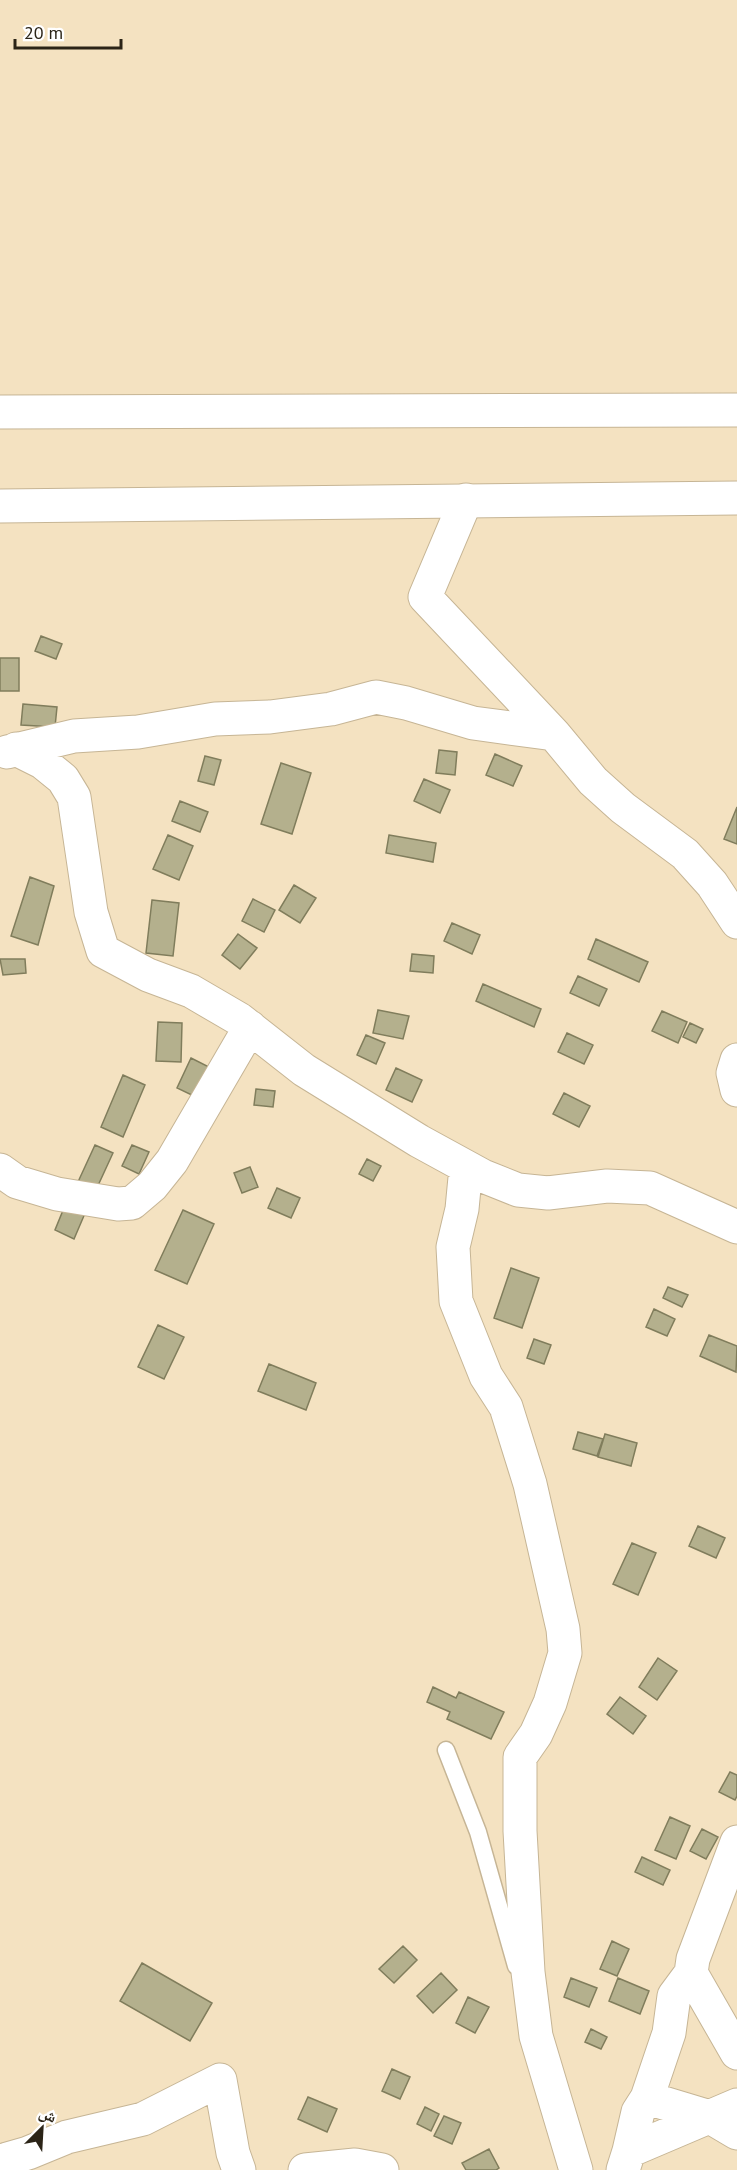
<svg xmlns="http://www.w3.org/2000/svg" width="737" height="2170" viewBox="0 0 737 2170" font-family="'PT Sans','Noto Naskh Arabic',sans-serif">
<style>
.building{fill:#b4b08d;stroke:#807d5c;stroke-width:1.5}
.lines{fill:none;stroke-linecap:round;stroke-linejoin:round}
.lane-casing{stroke:#c6b595;stroke-width:19}
.street-casing{stroke:#c6b595;stroke-width:35}
.primary-casing{stroke:#c6b595;stroke-width:35}
.lane{stroke:#fff;stroke-width:16}
.street{stroke:#fff;stroke-width:33}
.primary{stroke:#fff;stroke-width:33}
</style>
<rect width="100%" height="100%" fill="#f4e2c1"/>
<path class="building" d="M41,636L62,644L56,659L35,651Z
M0,658H19V691H0Z
M23,704L57,707L55,727L21,725Z
M439,750L457,752L455,775L436,773Z
M495,754L522,766L513,786L486,775Z
M205,756L221,760L214,785L198,781Z
M281,763L311,773L292,834L261,824Z
M424,779L450,790L440,813L414,801Z
M180,801L208,812L200,832L172,821Z
M737,807V844L724,839Z
M168,835L193,846L179,880L153,869Z
M389,835L436,843L433,862L386,853Z
M30,877L54,886L38,945L11,936Z
M294,885L316,898L300,923L279,910Z
M253,899L275,910L264,932L242,921Z
M152,900L179,903L173,956L146,953Z
M452,923L480,935L472,954L444,941Z
M238,934L257,948L240,969L222,955Z
M596,939L648,962L639,982L588,959Z
M412,954L434,956L433,973L410,971Z
M0,959H25L26,973L3,975Z
M578,976L607,989L599,1006L570,993Z
M483,984L541,1009L534,1027L476,1001Z
M378,1010L409,1016L403,1039L373,1033Z
M662,1011L687,1022L678,1043L652,1031Z
M158,1022L182,1023L181,1062L156,1061Z
M690,1023L703,1029L696,1043L683,1037Z
M567,1033L593,1045L584,1064L558,1052Z
M366,1035L385,1043L376,1064L357,1055Z
M191,1058L211,1068L198,1098L177,1088Z
M396,1068L422,1080L412,1102L386,1090Z
M123,1075L145,1085L123,1137L101,1127Z
M256,1089L275,1091L273,1107L254,1105Z
M564,1093L590,1106L579,1127L553,1114Z
M95,1145L113,1153L95,1192L77,1184Z
M132,1145L149,1152L139,1174L122,1166Z
M367,1159L381,1166L373,1181L359,1174Z
M250,1167L258,1187L242,1193L234,1173Z
M277,1188L300,1198L291,1218L268,1208Z
M66,1203L86,1211L74,1239L55,1230Z
M183,1210L214,1224L187,1284L155,1270Z
M511,1268L539,1278L522,1328L494,1318Z
M668,1287L688,1295L682,1307L663,1298Z
M654,1309L675,1319L667,1336L646,1327Z
M158,1325L184,1337L164,1379L138,1367Z
M709,1335L737,1346L736,1372L700,1356Z
M534,1339L551,1345L544,1364L527,1358Z
M269,1364L316,1383L306,1410L258,1391Z
M578,1432L603,1439L597,1456L573,1449Z
M605,1434L637,1443L631,1466L598,1457Z
M698,1526L725,1538L716,1558L689,1546Z
M632,1543L656,1553L638,1595L613,1584Z
M658,1658L677,1671L657,1700L639,1687Z
M433,1687L456,1698L459,1692L504,1712L491,1739L447,1719L450,1712L427,1702Z
M620,1697L646,1716L633,1734L607,1714Z
M730,1772L737,1775V1796L735,1800L719,1792Z
M670,1817L690,1826L676,1859L655,1850Z
M702,1829L718,1837L706,1859L690,1851Z
M642,1857L670,1870L663,1885L635,1872Z
M612,1941L629,1949L617,1976L600,1969Z
M403,1946L417,1960L394,1983L379,1969Z
M142,1963L212,2003L190,2041L120,2001Z
M441,1973L457,1990L433,2013L417,1996Z
M571,1978L597,1988L589,2007L564,1997Z
M618,1978L649,1991L640,2014L609,2001Z
M468,1997L489,2007L475,2033L456,2023Z
M591,2029L607,2037L601,2049L585,2042Z
M392,2069L410,2077L400,2099L382,2091Z
M308,2097L337,2109L327,2132L298,2119Z
M425,2107L439,2114L431,2131L417,2124Z
M444,2116L461,2123L452,2144L434,2136Z
M489,2149L499,2168L496,2170H466L462,2163Z"/>
<g class="lines">
<defs>
<path id="lane" d="M446,1750L478,1832L516,1966"/>
<path id="street" d="M466,500L425,597L554,734
M16,749L42,762L63,779L74,797L91,912L103,951L148,975L191,991L239,1019L304,1070L419,1141L483,1176L518,1190L548,1193L607,1186L650,1188L737,1227
M7,752L74,736L138,732L215,719L270,717L331,709L376,697L406,703L473,723L554,734L593,781L623,808L685,854L712,884L737,922
M737,1060L733,1073L737,1090
M466,1167L462,1209L453,1247L456,1301L486,1376L506,1407L530,1484L563,1629L565,1653L550,1703L536,1734L520,1757V1831L528,1972L536,2036L576,2170
M0,1170L17,1182L57,1194L118,1204L132,1203L152,1186L172,1161L250,1027
M691,1973L737,2053
M647,2098L710,2117L737,2133
M629,2151L737,2105
M0,2166L7,2159L28,2153L67,2137L143,2119L220,2080L233,2153L239,2170
M305,2170L355,2165L382,2170
M623,2170L629,2151L638,2112L647,2098L669,2033L674,1996L691,1973L693,1959L737,1842"/>
<path id="primary" d="M0,412L737,410
M0,506L737,498"/>
</defs>
<use href="#lane" class="lane-casing"/>
<use href="#street" class="street-casing"/>
<use href="#primary" class="primary-casing"/>
<use href="#lane" class="lane"/>
<use href="#street" class="street"/>
<use href="#primary" class="primary"/>
</g>
<g transform="translate(42 2128) rotate(24)" stroke="#ffffff" stroke-width="4.5" paint-order="stroke">
<path d="M0-4.5L10 22L0 15L-10 22Z" fill="#2b2417"/>
<text y="-9" font-size="16" font-weight="bold" text-anchor="middle" fill="#2b2417">ش</text>
</g>
<path d="M15 39v9h106v-9" fill="none" stroke="#2b2417" stroke-width="3"/>
<text x="24" y="39" font-size="18" fill="#2b2417" stroke="#ffffff" stroke-width="4.5" paint-order="stroke">20 m</text>
</svg>
